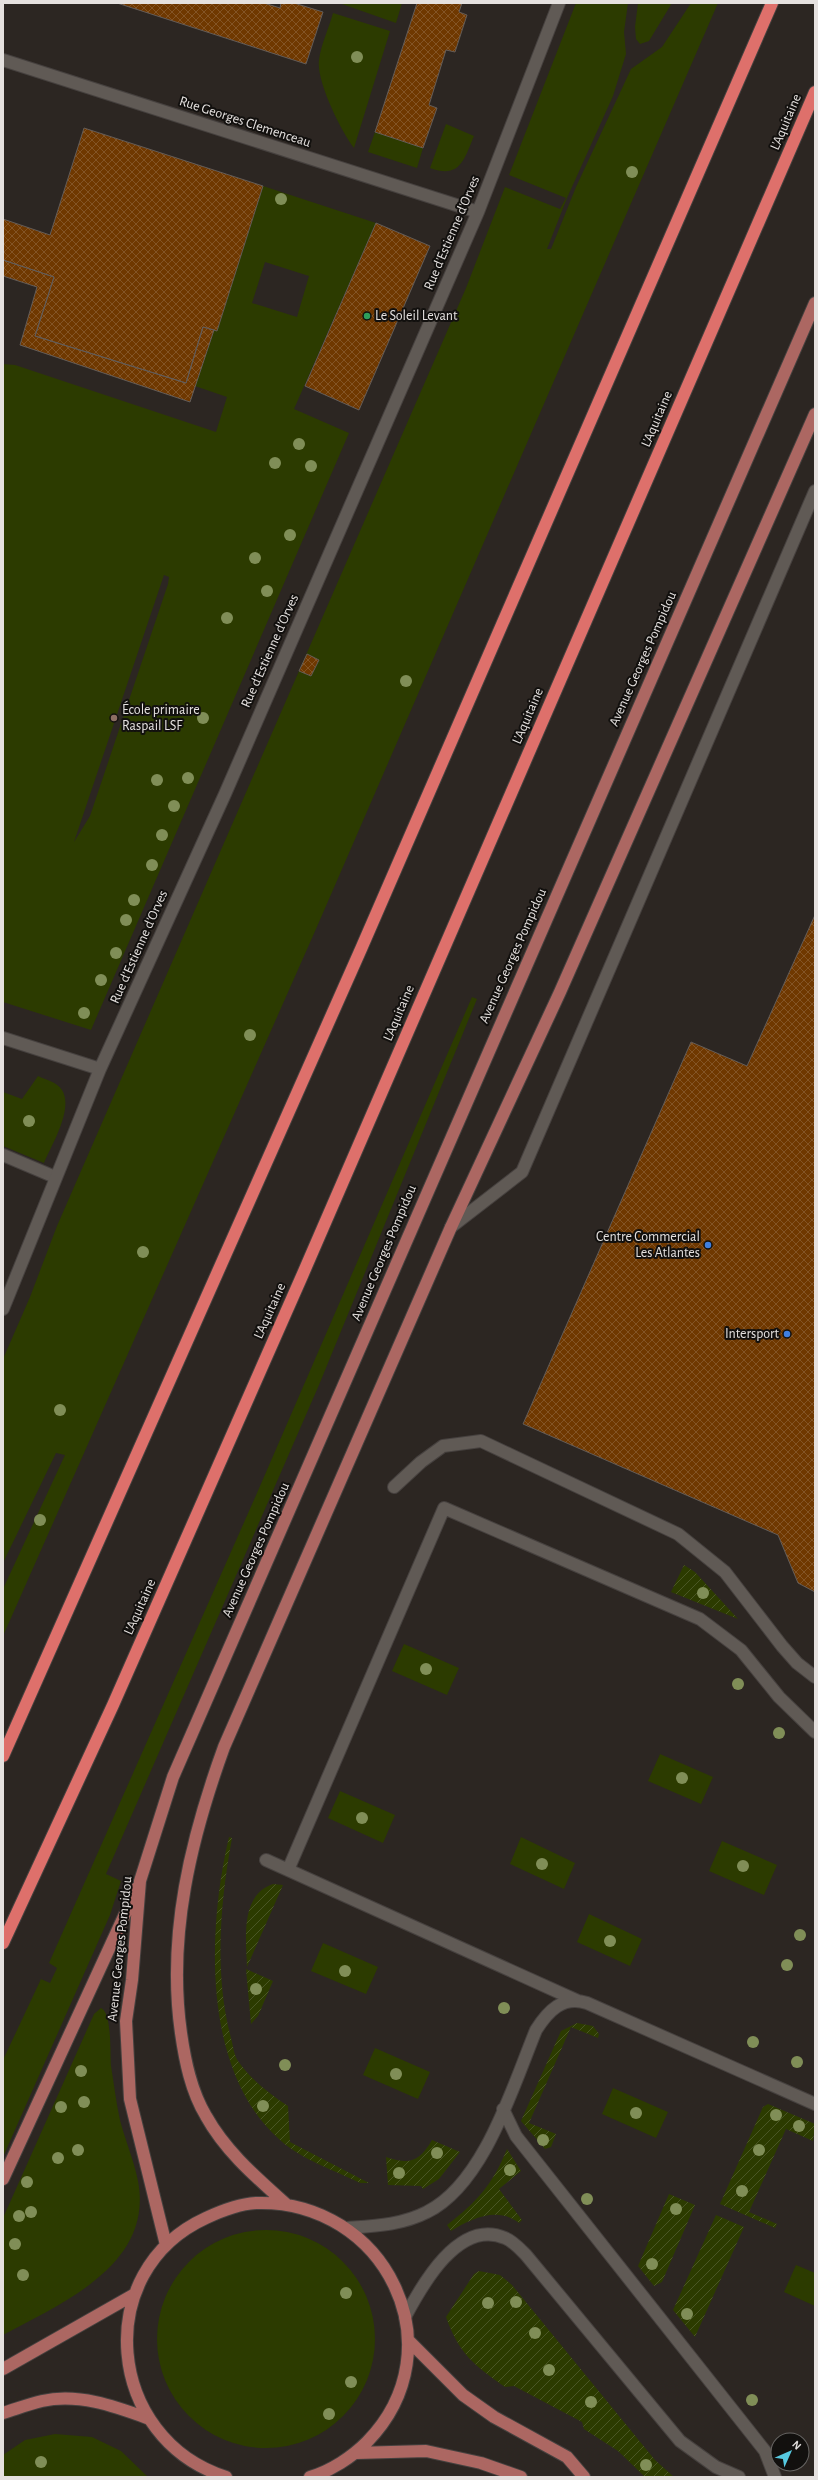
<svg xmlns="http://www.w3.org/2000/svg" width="818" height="2480" viewBox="0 0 818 2480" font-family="'Alegreya Sans',sans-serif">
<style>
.grass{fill:#2c3b00;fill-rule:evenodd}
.garden{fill:url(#garden-furrows)}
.building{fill:url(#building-cross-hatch);stroke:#635c58}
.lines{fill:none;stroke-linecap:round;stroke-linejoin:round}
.lane-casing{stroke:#46413f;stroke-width:14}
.street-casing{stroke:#46413f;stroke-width:14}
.secondary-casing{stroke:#46413f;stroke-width:14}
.primary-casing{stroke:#46413f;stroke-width:14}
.highway-casing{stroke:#46413f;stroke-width:14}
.lane{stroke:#605a55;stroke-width:12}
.street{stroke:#605a55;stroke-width:12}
.secondary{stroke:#605a55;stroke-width:12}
.primary{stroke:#ac6762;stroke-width:12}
.highway{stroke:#de706b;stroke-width:12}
.tree{fill:#808e57}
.leisure-dot{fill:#2e9e5b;stroke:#12100e;stroke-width:1.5}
.education-dot{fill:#8d6e63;stroke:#12100e;stroke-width:1.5}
.shop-dot{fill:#3f7fe0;stroke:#12100e;stroke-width:1.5}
.labels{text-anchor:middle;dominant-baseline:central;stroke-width:4;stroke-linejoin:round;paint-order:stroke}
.street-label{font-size:14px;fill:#e5e1df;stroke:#12100e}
.poi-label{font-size:14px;fill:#e5e1df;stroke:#12100e;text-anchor:start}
</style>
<defs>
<pattern id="garden-furrows" width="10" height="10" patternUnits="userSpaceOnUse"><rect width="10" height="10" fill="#2c3b00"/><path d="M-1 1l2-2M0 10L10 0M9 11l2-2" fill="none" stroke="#4a5725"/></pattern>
<pattern id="building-cross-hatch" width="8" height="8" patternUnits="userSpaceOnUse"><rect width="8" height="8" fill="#6f3800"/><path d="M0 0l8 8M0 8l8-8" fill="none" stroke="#835425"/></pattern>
</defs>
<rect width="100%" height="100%" fill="#2c2622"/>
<path class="grass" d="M339,3H402L396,23Z
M576,3H628L624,32L626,54L613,96L567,198L547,249H551L576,187L631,69L662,47L691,3H718L316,929L3,1636V1589L65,1455L56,1453L3,1563V1359L30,1297L57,1226L466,288L505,187L560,209L566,198L509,175Z
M638,3H672L649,41L640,44L636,39L635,27Z
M333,13L390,31L354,148C341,131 316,81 319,60C321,44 329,28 333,13Z
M446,124L474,136C464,160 460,179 430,168Z
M375,132L423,148L417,168L368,152Z
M263,186L376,223L294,409L349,433L91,1030L3,1002V364L15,365L216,432L227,397L195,386L214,330H217ZM265,262L309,276L297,317L252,303ZM164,575L169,577L168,584L90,816L74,842Z
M472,997L477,999L319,1385L106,1874L121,1881L110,1915L3,2157V2060L41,1979L50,1983L57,1968L49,1963L257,1493Z
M38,1076C46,1080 57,1082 62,1090C74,1109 51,1146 44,1163L3,1146V1092L22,1099Z
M404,1644L459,1668L447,1695L392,1671Z
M660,1754L713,1777L701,1804L648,1781Z
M340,1791L395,1815L383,1843L328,1818Z
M521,1837L575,1863L564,1889L510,1864Z
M722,1841L777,1865L764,1895L709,1871Z
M589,1914L642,1939L630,1966L577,1942Z
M323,1943L378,1967L366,1994L311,1971Z
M101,2008C112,2012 110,2054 111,2066C114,2084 116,2102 120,2120C125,2140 134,2160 138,2181C154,2265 62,2303 3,2335V2218L94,2014Z
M375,2048L430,2072L418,2099L363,2075Z
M613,2088L668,2112L656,2138L602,2114Z
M157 2339a109 109 0 1 1 218 0a109 109 0 1 1-218 0Z
M796,2265L815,2273V2306L784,2292Z
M55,2434L92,2437L121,2451L148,2477H3V2455L25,2440Z"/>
<path class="garden" d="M684,1565L695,1572L738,1619L671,1592Z
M229,1837L232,1838C220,1903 214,1974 231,2038C233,2045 234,2055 238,2061C251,2080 270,2094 288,2106L290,2142L369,2183H360C334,2170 302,2160 280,2140C202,2072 207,1930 229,1837Z
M273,1884L283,1885L247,1967C246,1938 240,1895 273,1884Z
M246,1969L273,1981L258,2016L251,2024Z
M577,2023L593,2026L599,2034L598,2038L571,2027L529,2123L556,2134L551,2147L545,2149L521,2121L561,2031Z
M768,2104L815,2124L813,2141L786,2129L749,2212L777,2224L775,2228L720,2204L763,2107Z
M432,2140L460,2152L439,2179L423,2189L421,2186L388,2185L386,2157C410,2165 419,2162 432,2140Z
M507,2149L521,2171L499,2189L522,2220L519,2223C497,2206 471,2219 451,2231L447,2225C477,2202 493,2184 507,2149Z
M669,2194L695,2205L662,2282L654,2286L638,2266Z
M716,2215L744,2227L695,2337L673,2310Z
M479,2271L500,2275L512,2285L655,2460L674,2477H645L618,2451L584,2429L582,2422L514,2386L505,2387C474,2365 459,2354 446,2317L474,2274Z"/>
<path class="building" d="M117,3H264L280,8L281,3H294L323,12L306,64Z
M417,3H462L459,12L467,15L455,52L446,50L429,105L437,108L423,148L375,132Z
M84,128L263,186L217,331L203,327L186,383L35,336L54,277L3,260V219L50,235Z
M376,223L430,246L359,410L305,386Z
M3,260L54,277L35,336L186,383L203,327L214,330L190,402L20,345L37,287L3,276Z
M307,654L319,660L311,676L299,671Z
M815,915V1592L798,1583L778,1535L523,1424L691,1042L747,1066Z"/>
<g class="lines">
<defs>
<path id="lane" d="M3,1155L55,1177
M266,1860L578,2001
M288,1870L444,1508L700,1619L741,1650L779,1697L815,1732
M503,2109L516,2136L765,2451L775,2477
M347,2228C374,2226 402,2225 427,2212C484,2184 513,2086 536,2030C548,2011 563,1995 587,2003L815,2104
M405,2317C422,2285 459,2218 505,2238C513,2241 520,2249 526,2255L680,2441L716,2467L739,2477"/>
<path id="street" d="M3,60L478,212
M3,1038L100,1069
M3,1309L100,1069L225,794L478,212L559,3
M394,1487L421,1462L443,1446L481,1441L678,1534L725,1572L782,1646L797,1663L815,1677"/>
<path id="secondary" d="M451,1227L522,1172L815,491"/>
<path id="primary" d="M3,2179L137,1888
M287,2205C257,2178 226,2152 206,2116C191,2091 185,2061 181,2033C167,1935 191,1838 224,1747L451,1227L560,992L815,414
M166,2245L130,2099L126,2021L132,1980L140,1881L173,1777L815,303
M408,2340L463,2395L494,2417L567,2457L584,2477
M3,2369L135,2294
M3,2413C16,2409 29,2404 42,2401C78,2393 114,2406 147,2418
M356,2453L426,2451L481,2463L521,2477
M226,2477C106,2439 90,2271 206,2218C221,2211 239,2204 256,2203C385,2199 459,2348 367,2442C352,2457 331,2471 310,2477"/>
<path id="highway" d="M3,1756L361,949L772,3
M3,1943L113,1705L302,1276L815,92"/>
</defs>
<use href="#lane" class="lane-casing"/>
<use href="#street" class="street-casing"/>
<use href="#secondary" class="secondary-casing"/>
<use href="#primary" class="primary-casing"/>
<use href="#highway" class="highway-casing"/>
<use href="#lane" class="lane"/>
<use href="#street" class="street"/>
<use href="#secondary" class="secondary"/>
<use href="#primary" class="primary"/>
<use href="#highway" class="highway"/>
</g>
<g class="tree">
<circle cx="357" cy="57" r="6"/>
<circle cx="632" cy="172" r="6"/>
<circle cx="281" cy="199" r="6"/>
<circle cx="299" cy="444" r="6"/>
<circle cx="275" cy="463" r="6"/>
<circle cx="311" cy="466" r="6"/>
<circle cx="290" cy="535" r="6"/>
<circle cx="255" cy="558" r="6"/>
<circle cx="267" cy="591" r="6"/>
<circle cx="227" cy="618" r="6"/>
<circle cx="406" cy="681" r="6"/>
<circle cx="203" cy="718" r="6"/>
<circle cx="188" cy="778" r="6"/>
<circle cx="157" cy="780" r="6"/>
<circle cx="174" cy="806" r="6"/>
<circle cx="162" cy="835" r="6"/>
<circle cx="152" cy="865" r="6"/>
<circle cx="134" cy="900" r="6"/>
<circle cx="126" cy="920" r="6"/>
<circle cx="116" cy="953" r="6"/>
<circle cx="101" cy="980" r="6"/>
<circle cx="84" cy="1013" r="6"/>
<circle cx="250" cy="1035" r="6"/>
<circle cx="29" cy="1121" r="6"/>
<circle cx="143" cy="1252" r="6"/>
<circle cx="60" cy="1410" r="6"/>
<circle cx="40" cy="1520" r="6"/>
<circle cx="703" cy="1593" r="6"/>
<circle cx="426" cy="1669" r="6"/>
<circle cx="738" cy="1684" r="6"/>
<circle cx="779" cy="1733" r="6"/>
<circle cx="682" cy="1778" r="6"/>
<circle cx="362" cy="1818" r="6"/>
<circle cx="542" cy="1864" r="6"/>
<circle cx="743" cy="1866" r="6"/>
<circle cx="800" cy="1935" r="6"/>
<circle cx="610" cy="1941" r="6"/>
<circle cx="787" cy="1965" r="6"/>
<circle cx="345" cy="1971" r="6"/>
<circle cx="256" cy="1989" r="6"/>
<circle cx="504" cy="2008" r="6"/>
<circle cx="753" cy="2042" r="6"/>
<circle cx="797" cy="2062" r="6"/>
<circle cx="285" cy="2065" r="6"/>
<circle cx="81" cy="2071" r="6"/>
<circle cx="396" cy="2074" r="6"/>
<circle cx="84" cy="2102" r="6"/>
<circle cx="263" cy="2106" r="6"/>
<circle cx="61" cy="2107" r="6"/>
<circle cx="636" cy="2113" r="6"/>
<circle cx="776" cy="2115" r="6"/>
<circle cx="799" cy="2126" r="6"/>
<circle cx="543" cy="2140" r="6"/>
<circle cx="78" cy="2150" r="6"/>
<circle cx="759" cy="2150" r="6"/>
<circle cx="437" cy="2153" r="6"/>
<circle cx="58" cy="2158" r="6"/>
<circle cx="510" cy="2170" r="6"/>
<circle cx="399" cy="2173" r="6"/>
<circle cx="27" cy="2182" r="6"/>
<circle cx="742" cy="2191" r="6"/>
<circle cx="587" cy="2199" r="6"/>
<circle cx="676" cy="2209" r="6"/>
<circle cx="31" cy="2212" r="6"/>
<circle cx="19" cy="2216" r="6"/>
<circle cx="15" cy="2244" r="6"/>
<circle cx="652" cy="2264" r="6"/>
<circle cx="23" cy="2275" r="6"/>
<circle cx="346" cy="2293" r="6"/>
<circle cx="516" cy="2302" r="6"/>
<circle cx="488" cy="2303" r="6"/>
<circle cx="687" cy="2314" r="6"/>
<circle cx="535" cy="2333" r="6"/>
<circle cx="549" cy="2370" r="6"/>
<circle cx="351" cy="2382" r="6"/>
<circle cx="752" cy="2400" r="6"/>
<circle cx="591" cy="2402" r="6"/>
<circle cx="329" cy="2414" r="6"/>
<circle cx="41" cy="2462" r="6"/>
<circle cx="646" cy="2465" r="6"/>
</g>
<circle class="leisure-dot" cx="367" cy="316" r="4"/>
<circle class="education-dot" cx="114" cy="718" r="4"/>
<g class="shop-dot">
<circle cx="708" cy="1245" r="4"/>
<circle cx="787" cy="1334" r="4"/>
</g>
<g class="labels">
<g class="street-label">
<text transform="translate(245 122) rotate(18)">Rue Georges Clemenceau</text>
<text transform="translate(786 122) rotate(-67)">L'Aquitaine</text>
<text transform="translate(452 233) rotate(-67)">Rue d'Estienne d'Orves</text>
<text transform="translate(657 419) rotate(-67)">L'Aquitaine</text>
<text transform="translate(270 651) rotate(-66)">Rue d'Estienne d'Orves</text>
<text transform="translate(643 659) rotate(-66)">Avenue Georges Pompidou</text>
<text transform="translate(528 716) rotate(-67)">L'Aquitaine</text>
<text transform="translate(139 947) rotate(-66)">Rue d'Estienne d'Orves</text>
<text transform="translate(513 956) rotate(-66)">Avenue Georges Pompidou</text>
<text transform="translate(399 1013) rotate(-67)">L'Aquitaine</text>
<text transform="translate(384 1253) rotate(-67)">Avenue Georges Pompidou</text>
<text transform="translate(270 1311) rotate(-66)">L'Aquitaine</text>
<text transform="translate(256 1550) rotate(-66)">Avenue Georges Pompidou</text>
<text transform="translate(140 1607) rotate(-66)">L'Aquitaine</text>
<text transform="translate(120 1949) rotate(-84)">Avenue Georges Pompidou</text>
</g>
<g class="poi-label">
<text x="375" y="316">Le Soleil Levant</text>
<text x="122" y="710">École primaire<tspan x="122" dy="16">Raspail LSF</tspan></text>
<text x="700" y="1237" text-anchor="end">Centre Commercial<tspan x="700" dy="16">Les Atlantes</tspan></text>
<text x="779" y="1334" text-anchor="end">Intersport</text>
</g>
</g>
<rect width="818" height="2480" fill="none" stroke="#e5e1df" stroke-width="8"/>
<g transform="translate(790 2452) rotate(45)"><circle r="19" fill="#12100e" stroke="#666462"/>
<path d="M0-3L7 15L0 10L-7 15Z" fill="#56c9e0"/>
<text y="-6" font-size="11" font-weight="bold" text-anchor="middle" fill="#e5e1df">N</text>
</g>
</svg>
